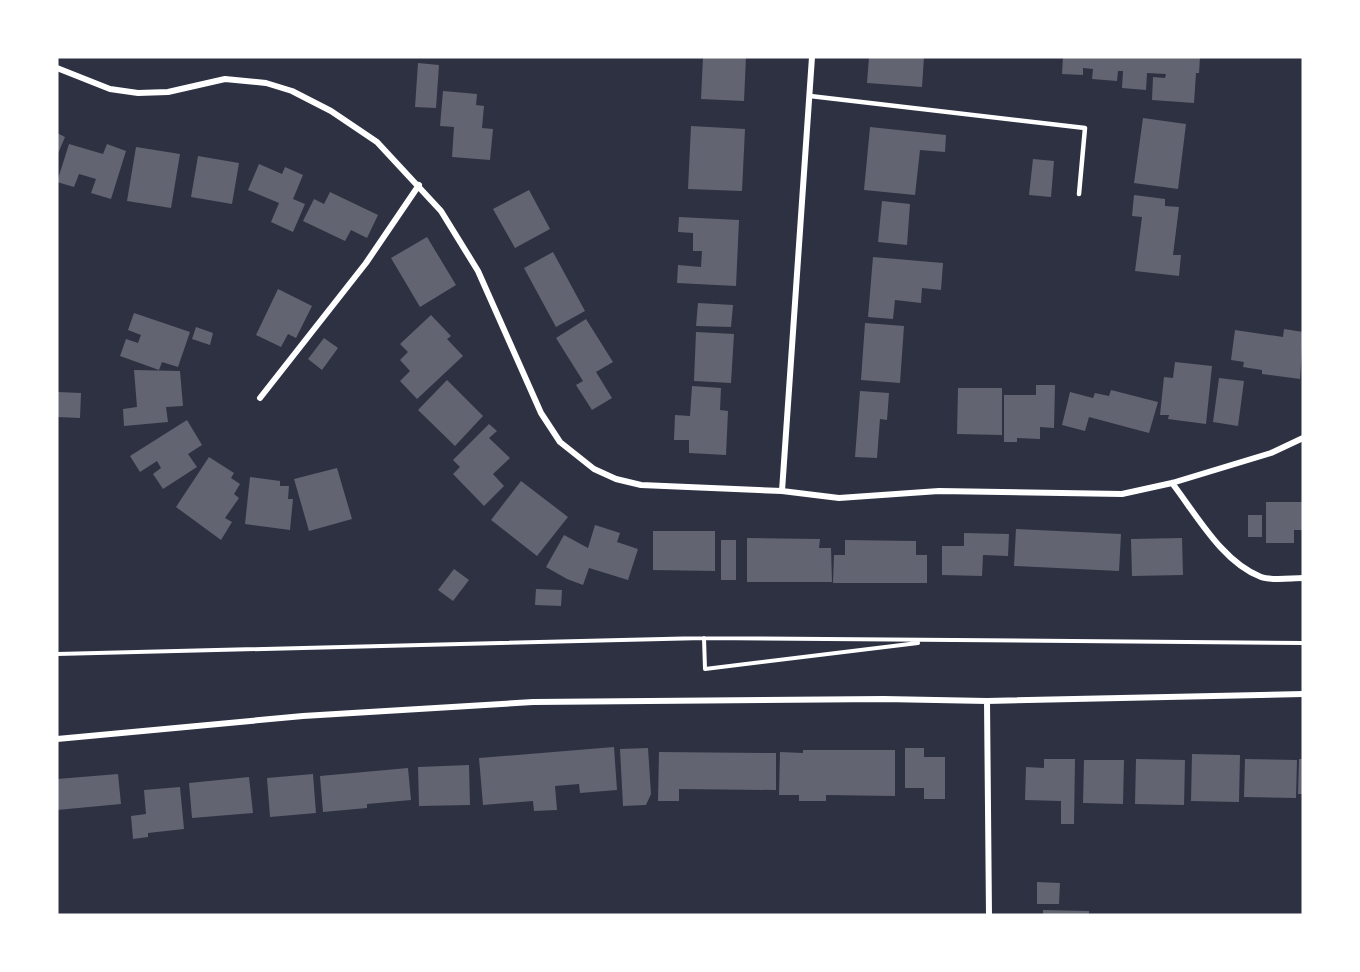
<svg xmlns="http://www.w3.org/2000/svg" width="1360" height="972" viewBox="0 0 1360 972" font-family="'Zilla Slab',serif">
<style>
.building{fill:#626471}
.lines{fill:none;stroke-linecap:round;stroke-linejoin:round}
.path{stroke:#fff;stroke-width:4}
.service{stroke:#fff;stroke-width:4.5}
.minor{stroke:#fff;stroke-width:6}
</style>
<rect width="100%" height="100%" fill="#2d3142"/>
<path class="building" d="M703,57H746L744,101L701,99Z
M869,57H924L922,87L867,83Z
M1063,57H1200L1199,73H1196L1194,103L1152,100L1153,77L1165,78L1166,74L1147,73L1146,90L1122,88L1123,71H1118L1117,81L1092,79L1093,69L1083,68V75L1062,74Z
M418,63L439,65L436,108L415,107Z
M443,91L477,94L476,105L484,106L482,128L493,129L490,160L452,157L454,127L440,126Z
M1143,118L1186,124L1178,189L1134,183Z
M691,126L745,129L742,191L688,189Z
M870,127L946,135L945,152L920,150L915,195L864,190Z
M57,133L65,137L57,156Z
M69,144L103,154L107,144L126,151L111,199L91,193L96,179L79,174L74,187L57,182Z
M136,147L180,154L171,208L127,201Z
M198,156L239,163L232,204L191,197Z
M1033,159L1054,161L1051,197L1029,195Z
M259,164L282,174L285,167L303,175L293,199L305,204L293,232L271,222L279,203L248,190Z
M529,190L550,229L515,248L493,209Z
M330,192L378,215L367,238L351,230L345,241L303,221L314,199L324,204Z
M1134,195L1165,199V206L1179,207L1173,255H1181L1179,276L1135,271L1142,217L1132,216Z
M882,201L910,204L907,245L878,242Z
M679,217L739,220L736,286L677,283L678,265L701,267L702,251H693V233L678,232Z
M427,237L456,285L420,307L391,258Z
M553,252L585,311L556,327L524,268Z
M873,257L943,263L941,290L922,288L921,303L895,300L893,319L868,317Z
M278,289L312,306L296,338L288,334L281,347L256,335Z
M698,303L733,305L731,327L696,326Z
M134,313L190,332L178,367L162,362L159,370L120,356L126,339L138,343L141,335L128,330Z
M431,315L451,336L447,339L463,356L417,399L400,381L410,371L400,360L408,352L400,344Z
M586,319L613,362L596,372L612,398L592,410L576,385L583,381L556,338Z
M865,323L904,326L900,383L861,380Z
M196,327L213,333L210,345L192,339Z
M1284,329L1303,332L1300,379L1262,374V370L1243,367L1244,362L1231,360L1235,330L1283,337Z
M696,332L734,334L731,383L694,381Z
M324,338L338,348L322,370L308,359Z
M1175,362L1212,366L1206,424L1168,419L1169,415H1160L1164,377L1173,378Z
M134,370L180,371L183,406L166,407L168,422L124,426L123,409L137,407Z
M1219,378L1244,381L1238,426L1213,422Z
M447,380L483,416L455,446L418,410Z
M1036,385H1055L1054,428L1040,427V439L1017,438V442H1004V395H1036Z
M692,386L721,388L720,410L728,411L726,455L689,453V440H674L675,415L690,416Z
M958,388H1002V435L957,434Z
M1111,390L1158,402L1149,433L1089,417L1085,431L1062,425L1070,392L1093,398L1095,393L1109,396Z
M860,391L889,393L887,420L880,419L877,458L855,457Z
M58,392L81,393L80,418L57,417Z
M187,420L202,445L188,454L197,467L163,489L153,474L161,468L157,461L140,472L130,456Z
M489,424L497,431L489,438L510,458L493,474L504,486L484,506L453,474L460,467L453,460Z
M209,457L234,473L231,478L240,484L234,494L239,498L225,518L232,522L221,540L176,507Z
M337,468L352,519L309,531L294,479Z
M250,477L280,481V486H289L288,499H293L290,530L245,524Z
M521,481L568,517L537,556L491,520Z
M1266,502H1303V530H1294V543H1266Z
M1248,515H1262V537H1248Z
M595,525L620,533L617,542L638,549L628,580L589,568L583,585L567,579L546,567L564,535L588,548Z
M1016,529L1121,534L1119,571L1014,566Z
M653,531H715V571L653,570Z
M964,533L1009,534L1008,556L983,555L982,576L942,575V546H964Z
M747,538L820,539L819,548H831L832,582H747Z
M1182,538L1183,575L1132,576L1131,539Z
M721,540H736V580H721Z
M845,540L916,541V555H927V583H833L834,555H845Z
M454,569L469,580L453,601L438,590Z
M536,589L562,590L561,606L535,605Z
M614,747L617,790L580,793L579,784L555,786L557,810L534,811L533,801L483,805L479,758Z
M648,748L651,794L646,805L623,806L620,749Z
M905,748H924V757H945V799H924V788H905Z
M803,750H895V796L826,795V801H799V795H779L780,752L803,753Z
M659,752L776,753V790L679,789V801H658Z
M1192,754L1240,755L1239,802L1191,801Z
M1044,759H1075L1074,824H1061V801L1025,800L1026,767L1044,768Z
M1136,759L1185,760L1184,805L1135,804Z
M1245,759L1297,760L1296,798L1244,797Z
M1299,759H1303V794H1298Z
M1084,760H1124L1123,804L1083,803Z
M469,765L470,805L419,806L418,767Z
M408,768L411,800L367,804V808L323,812L320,776Z
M118,774L121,804L57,810V779Z
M313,774L316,813L270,817L267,778Z
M249,777L253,813L192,818L189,783Z
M180,787L184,829L148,833V837L133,839L131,816L146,814L144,790Z
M1037,882L1060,883L1059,904H1037Z
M1043,910L1089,911V915H1043Z"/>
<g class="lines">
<path class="path" d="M704,638L705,669L918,643
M57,654L704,638L1303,643"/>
<path class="service" d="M810,96L1085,128L1079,194"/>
<path class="minor" d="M57,68L110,89L138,93L168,92L225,79L266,83L292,91L331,111L377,142L441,211L478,271L541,413L560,442L594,469L616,479L641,485L782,491L839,498L939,491L1122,494L1172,483L1271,453L1303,438
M260,398L366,263L419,185
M1172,483C1196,514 1222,562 1261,577C1272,581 1291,578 1303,578
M782,491L812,57
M987,701L989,915
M57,739L303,716L533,702L884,699L987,701L1303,694"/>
</g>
<rect width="1360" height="972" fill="none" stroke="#ffffff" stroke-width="117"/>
</svg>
